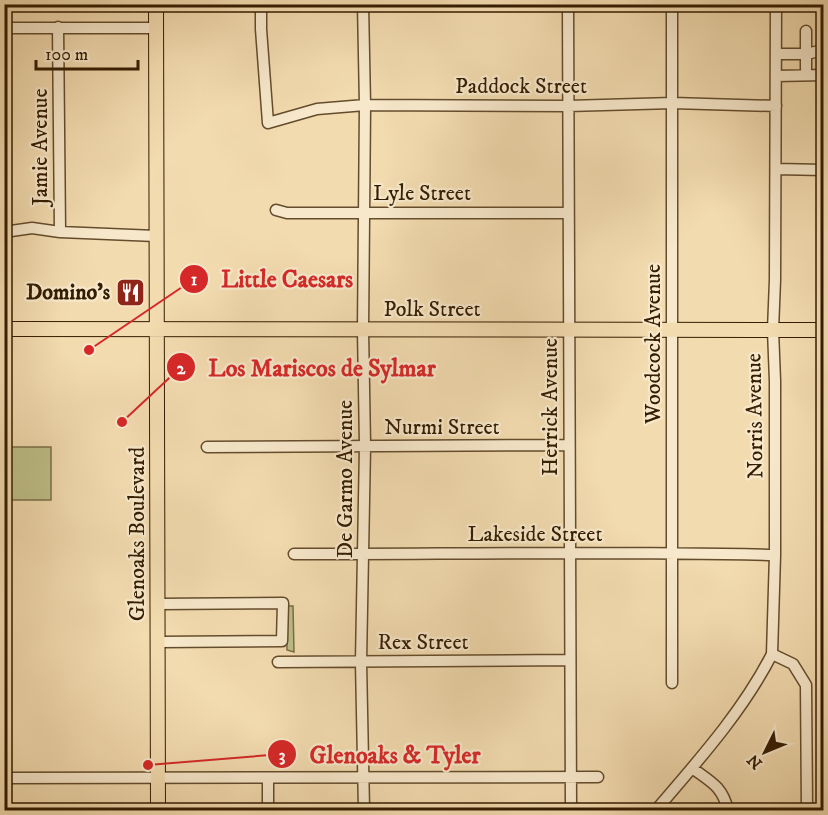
<svg xmlns="http://www.w3.org/2000/svg" width="828" height="815" viewBox="0 0 828 815" font-family="'IM FELL DW Pica',serif">
<style>
.green{fill:#bebf88;stroke:#796e44;stroke-width:1.5}
.lines{fill:none;stroke-linecap:round;stroke-linejoin:round}
.minor-casing{stroke:#644c2c;stroke-width:13}
.major-casing{stroke:#341d01;stroke-width:16}
.minor{stroke:#f7e8cb;stroke-width:10}
.major{stroke:#f2dbaf;stroke-width:14}
.labels{text-anchor:middle;dominant-baseline:central;stroke-width:4.5;stroke-linejoin:round;paint-order:stroke}
.street-label{font-size:22px;fill:#341d01;stroke:#f7e8cb}
.poi-label{font-size:22px;font-weight:bold;fill:#341d01;stroke:#f7e8cb;text-anchor:end}
.leader{fill:none;stroke:#d62828;stroke-width:2}
.callout-dot{fill:#d62828;stroke:#f7e8cb;stroke-width:2}
.mark-label{font-size:18px;text-anchor:middle;font-weight:bold;fill:#fff}
.callout-label{font-size:24px;text-anchor:middle;font-weight:bold;fill:#d62828;stroke:#f7e8cb;stroke-width:4.5;stroke-linejoin:round;paint-order:stroke}
</style>
<rect width="100%" height="100%" fill="#f2dbaf"/>
<filter id="stains"><feTurbulence type="fractalNoise" baseFrequency=".00333" numOctaves="4"/><feColorMatrix values="0 0 0 0 .2 0 0 0 0 .09 0 0 0 0 .02 0 0 0 .5 -.17"/></filter>
<radialGradient id="worn" r=".72"><stop offset=".6" stop-color="#630" stop-opacity="0"/><stop offset="1" stop-color="#630" stop-opacity=".3"/></radialGradient>
<path class="green" d="M4,447H51V500H5Z
M286,606H293L294,652L287,650Z"/>
<g class="lines">
<defs>
<path id="minor" d="M261,4V29L268,123L317,109L365,105L568,106L673,103L776,106
M363,4L365,105L363,330L365,446L361,662L364,810
M568,4L571,810
M776,4L775,280L773,330L775,381V555L772,654L793,664L806,685L807,810
M58,27L60,232
M4,28H156
M806,31V69
M776,54H806L824,50
M776,76L824,75
M776,169L824,170
M276,210L287,213H568
M4,232L32,228L60,232L156,236
M207,447L569,445
M294,554C454,554 615,551 775,555
M158,604L283,603L282,641L159,642
M278,662L569,660
M672,683V4
M692,768C711,782 722,786 728,810
M4,778L598,777
M268,778V810
M656,810C698,761 743,711 772,654"/>
<path id="major" d="M156,4L158,810
M4,329L824,330"/>
</defs>
<use href="#minor" class="minor-casing"/>
<use href="#major" class="major-casing"/>
<use href="#minor" class="minor"/>
<use href="#major" class="major"/>
</g>
<defs>
<symbol id="restaurant-square" viewBox="-11 -11 22 22"><rect x="-9" y="-9" width="18" height="18" rx="4" fill="#8f2418" stroke="#f7e8cb"/><path d="M-5-6h1v4h1v-4h1v4h1v-4h1v5L-1.5 .5V6h-2V.5L-5-1ZM5-6V6H3V1.5H1.5Q1.5-4 5-6Z" fill="#fff"/></symbol>
</defs>
<g fill-rule="evenodd">
<use href="#restaurant-square" x="114" y="276" width="33" height="33"/>
</g>
<g class="labels">
<g class="street-label">
<text x="521" y="86">Paddock Street</text>
<text transform="translate(40 147) rotate(-90)">Jamie Avenue</text>
<text x="422" y="193">Lyle Street</text>
<text x="432" y="309">Polk Street</text>
<text transform="translate(653 344) rotate(-90)">Woodcock Avenue</text>
<text transform="translate(550 407) rotate(-90)">Herrick Avenue</text>
<text transform="translate(755 416) rotate(-91)">Norris Avenue</text>
<text x="442" y="427">Nurmi Street</text>
<text transform="translate(345 479) rotate(-90)">De Garmo Avenue</text>
<text transform="translate(137 534) rotate(-90)">Glenoaks Boulevard</text>
<text x="535" y="534">Lakeside Street</text>
<text x="423" y="642">Rex Street</text>
</g>
<g class="poi-label">
<text x="110" y="292">Domino's</text>
</g>
</g>
<path class="leader" d="M89 350L194 279M122 422L181 367M148 765L282 754"/>
<g class="callout-dot">
<circle cx="89" cy="350" r="6"/>
<circle cx="122" cy="422" r="6"/>
<circle cx="148" cy="765" r="6"/>
<circle cx="194" cy="279" r="15"/>
<circle cx="181" cy="367" r="15"/>
<circle cx="282" cy="754" r="15"/>
</g>
<g class="mark-label">
<text x="194" y="285">1</text>
<text x="181" y="374">2</text>
<text x="282" y="761">3</text>
</g>
<g class="callout-label">
<text x="287" y="287">Little Caesars</text>
<text x="322" y="376">Los Mariscos de Sylmar</text>
<text x="395" y="763">Glenoaks &amp; Tyler</text>
</g>
<rect width="828" height="815" fill="none" stroke="#f2dbaf" stroke-width="24"/>
<rect x="6" y="6" width="816" height="803" fill="none" stroke="#341d01" stroke-width="3"/>
<rect x="12" y="12" width="804" height="791" fill="none" stroke="#341d01" stroke-width="1.5"/>
<g transform="translate(765 752) rotate(227)" stroke="#f7e8cb" stroke-width="4.5" paint-order="stroke">
<path d="M0-4.5L10 22L0 15L-10 22Z" fill="#341d01"/>
<text y="-9" font-size="16" font-weight="bold" text-anchor="middle" fill="#341d01">N</text>
</g>
<path d="M36 60v9h102v-9" fill="none" stroke="#341d01" stroke-width="3"/>
<text x="45" y="60" font-size="18" fill="#341d01" stroke="#f7e8cb" stroke-width="4.5" paint-order="stroke">100 m</text>
<rect width="100%" height="100%" filter="url(#stains)"/>
<rect width="100%" height="100%" fill="url(#worn)"/>
</svg>
